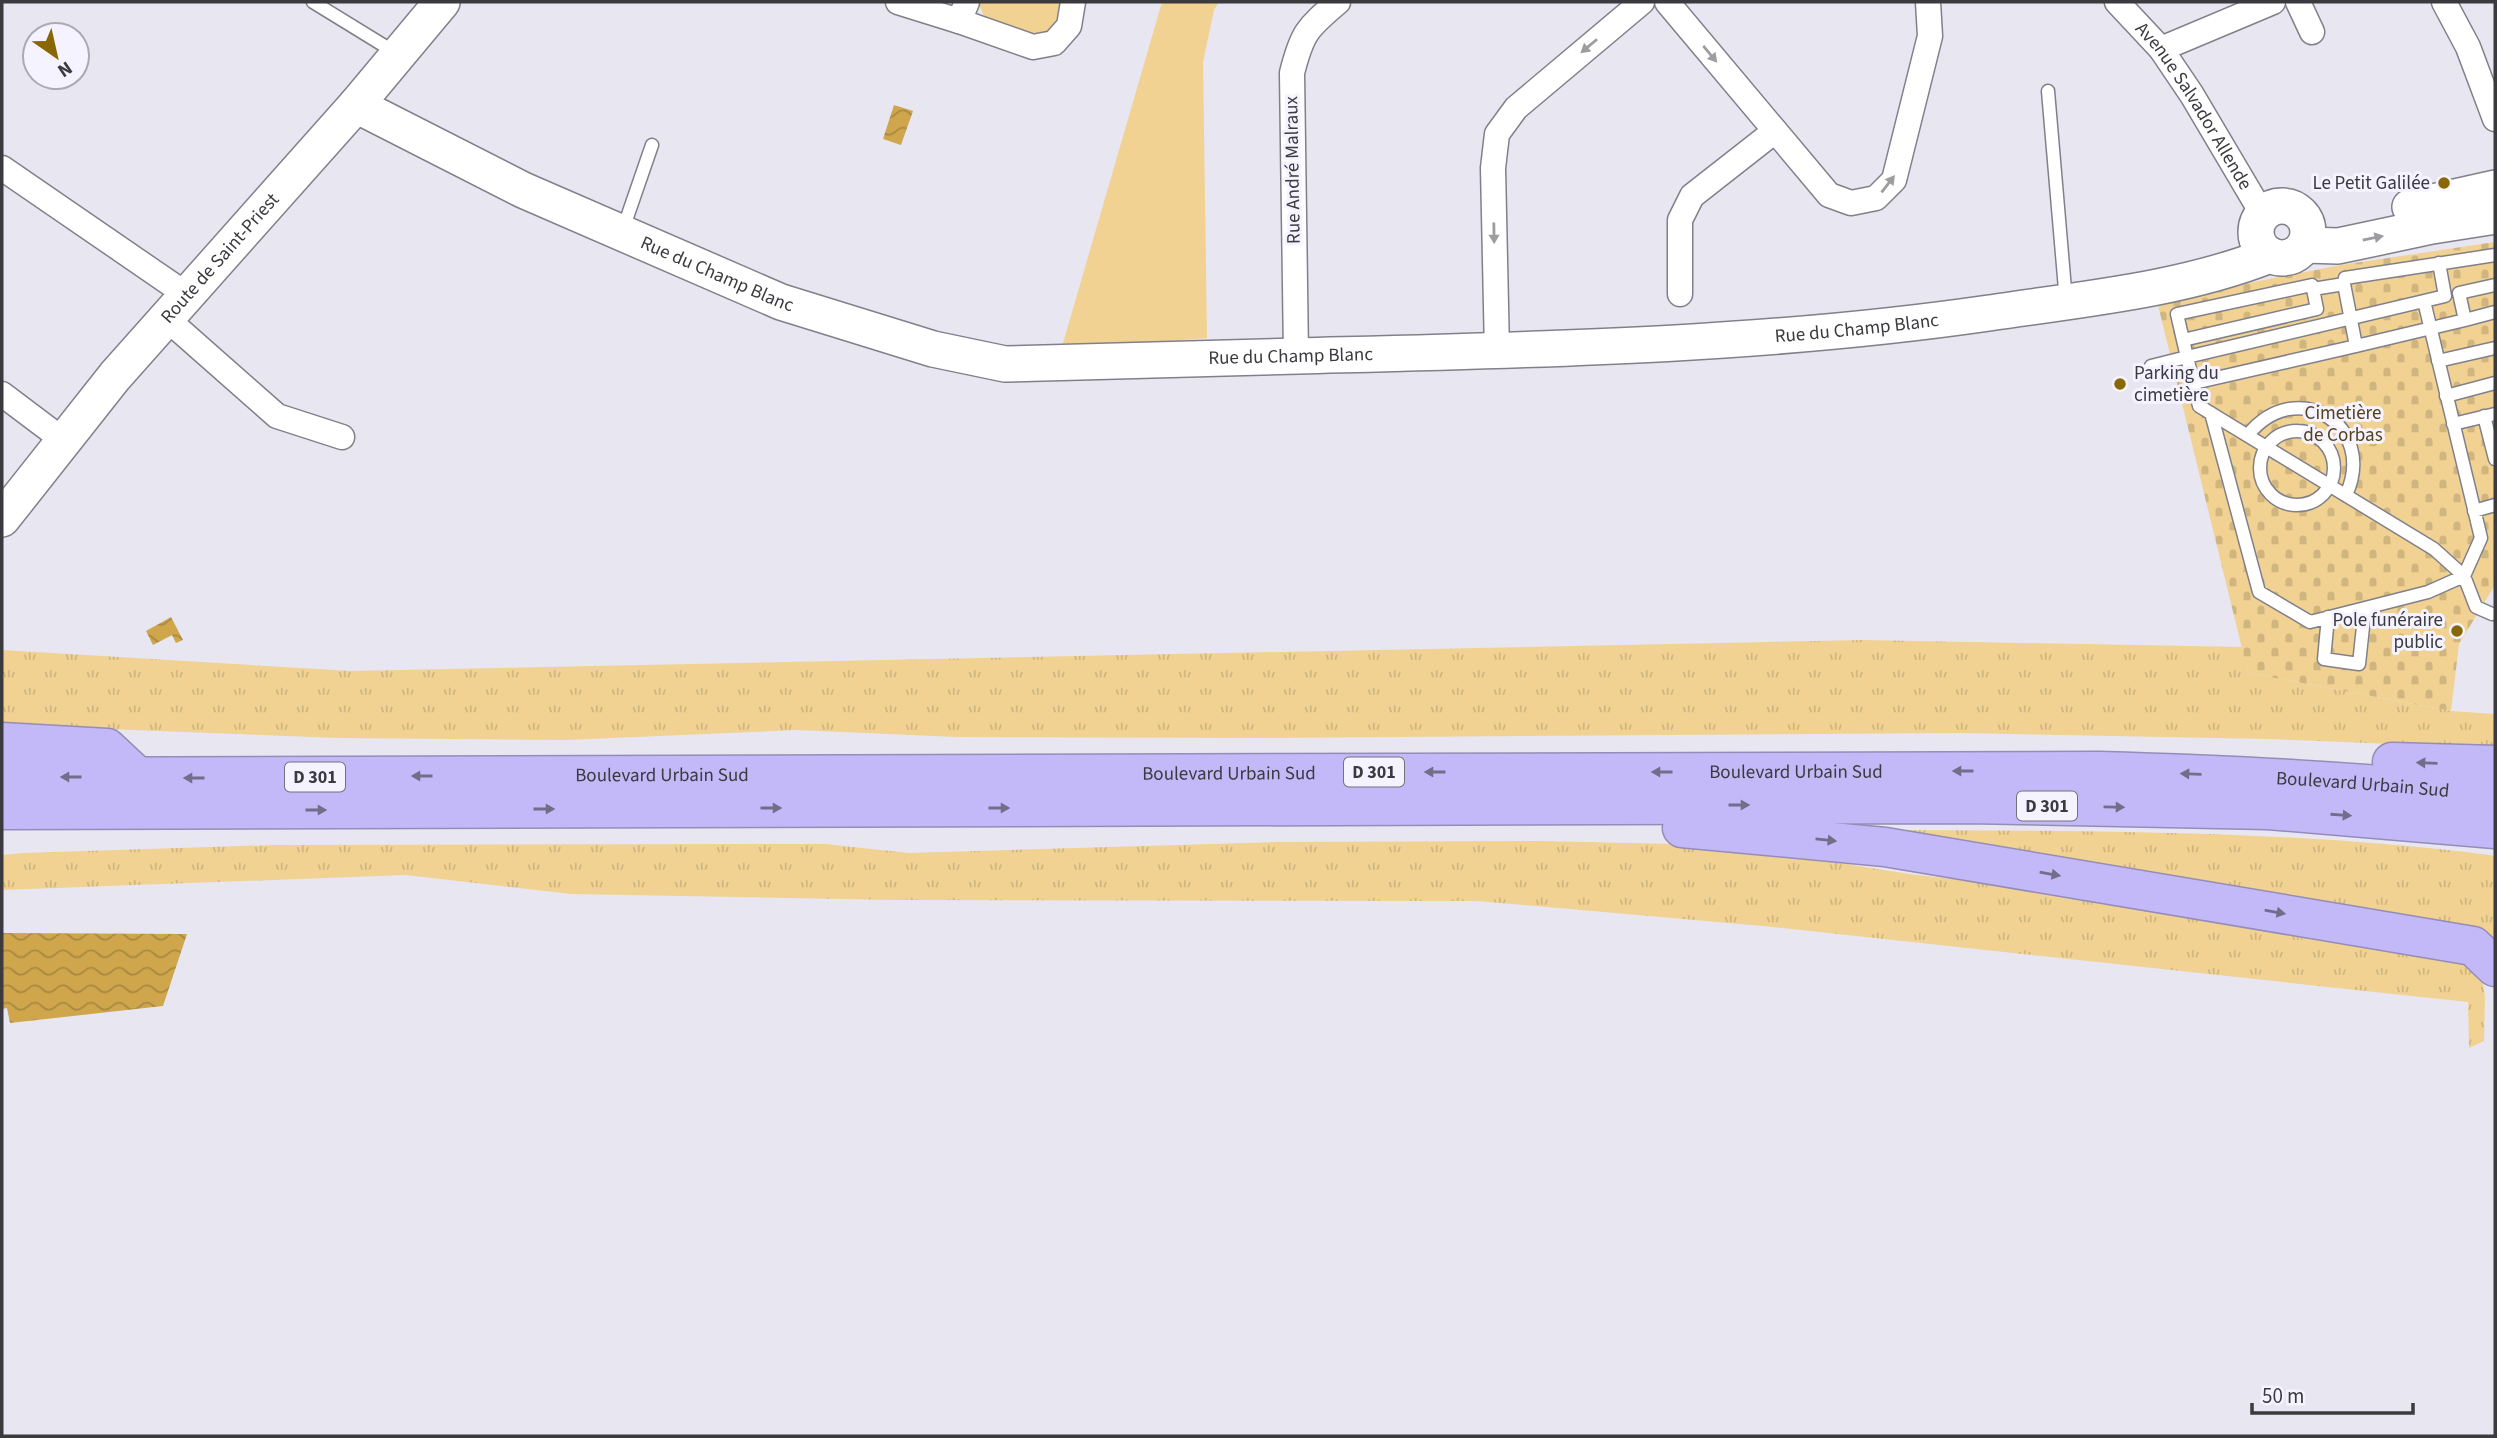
<svg xmlns="http://www.w3.org/2000/svg" width="2497" height="1438" viewBox="0 0 2497 1438" font-family="'Source Sans 3',sans-serif">
<style>
.grass{fill:url(#grass-tufts)}
.cemetery{fill:url(#cemetery-stones)}
.park{fill:#f1d292}
.water{fill:url(#water-waves)}
.lines{fill:none;stroke-linecap:round;stroke-linejoin:round}
.lane-casing{stroke:#81808a;stroke-width:15}
.street-casing{stroke:#81808a;stroke-width:27}
.secondary-casing{stroke:#81808a;stroke-width:38}
.highway-casing{stroke:#948db7;stroke-width:41}
.lane{stroke:#fff;stroke-width:12}
.street{stroke:#fff;stroke-width:24}
.secondary{stroke:#fff;stroke-width:35}
.highway{stroke:#c4b9f8;stroke-width:38}
.oneway{fill:#9d9c9f}
.oneway2{fill:#726d89}
.poi-dot{fill:#896705;stroke:#f5f3ff;stroke-width:2.5}
.labels{text-anchor:middle;dominant-baseline:central;stroke-width:6;stroke-linejoin:round;paint-order:stroke}
.shield{fill:#f5f3ff;stroke:#737279;stroke-width:2}
.shield-label{font-size:18px;font-weight:bold;fill:#3b3a3f}
.street-label{font-size:19px;fill:#3b3a3f;stroke:#f5f3ff}
.poi-label{font-size:19px;fill:#3b3a3f;stroke:#f5f3ff;text-anchor:end}
.park-label{font-size:19px;fill:#53421c;stroke:#f5f3ff}
</style>
<defs>
<pattern id="grass-tufts" width="24" height="20" patternUnits="userSpaceOnUse" patternTransform="scale(1.75)"><rect width="24" height="20" fill="#f1d292"/><path d="M3 7l-1-3M5 7V3M7 7l1-3M15 17l-1-3M17 17v-4M19 17l1-3" fill="none" stroke="#d0b57f"/></pattern>
<pattern id="cemetery-stones" width="16" height="16" patternUnits="userSpaceOnUse" patternTransform="scale(1.75)"><rect width="16" height="16" fill="#f1d292"/><path d="M2 7V4a2 2 0 0 1 4 0v3zM10 15v-3a2 2 0 0 1 4 0v3z" fill="#d0b57f"/></pattern>
<pattern id="water-waves" width="16" height="10" patternUnits="userSpaceOnUse" patternTransform="scale(1.75)"><rect width="16" height="10" fill="#cfa64c"/><path d="M0 5q4-4 8 0t8 0" fill="none" stroke="#a98841"/></pattern>
</defs>
<rect width="100%" height="100%" fill="#e7e6f1"/>
<path class="grass" d="M1863,640L2242,647L2248,673L2451,711L2495,714V748L2269,739L1959,733L1261,738L957,737L796,730L566,740L338,738L2,725V650L351,671Z
M1843,830C2058,831 2275,828 2489,855L2495,856V944Z
M1540,841L1673,844L1795,856L1909,874L1995,884L2457,959L2482,976L2485,997L2484,1041L2469,1048L2468,1002L1763,926L1477,901L894,900L571,894L406,875L2,890V855L23,853L274,845L825,844L909,853L1280,842Z"/>
<path class="cemetery" d="M2495,242V585L2459,644L2451,711L2248,673L2157,301L2341,265Z"/>
<path class="park" d="M978,2H1063L1059,24L1037,40L985,19Z
M1162,2H1219L1214,10L1203,62L1207,338L1061,350Z"/>
<path class="water" d="M894,105L913,111L901,145L883,139Z
M171,617L183,640L176,643L172,635L153,645L146,631Z
M2,933L187,934L163,1006L10,1023L7,1008L2,1009Z"/>
<g class="lines">
<defs>
<path id="lane" d="M313,2L396,53
M2048,91L2066,301
M622,232L652,145
M2344,284L2356,346L2465,320
M2495,285L2459,293L2465,320L2495,312
M2424,301L2187,357L2183,340L2317,309L2313,289L2344,284L2345,278L2495,255
M2183,340L2177,314L2312,285L2313,289
M2438,361L2495,348
M2151,366L2187,357L2199,406L2434,549L2464,576L2476,607L2492,614
M2194,383L2356,346
M2446,396L2495,383
M2211,413L2259,592L2310,622L2428,592L2464,576L2481,538L2424,301L2445,296L2439,263
M2484,416L2495,459
M2453,424L2495,414
M2260 468a37 37 0 1 1 74 0a37 37 0 1 1-74 0Z
M2248,435C2296,375 2378,425 2346,495
M2474,511L2495,505
M2328,617L2324,659L2359,664L2365,608"/>
<g id="street">
<path d="M898,2L959,21L967,2"/>
<path d="M1667,2L1829,195L1851,203L1876,198L1894,180L1930,36L1928,2"/>
<path id="s1" d="M2117,2L2161,49L2192,95L2263,215"/>
<path d="M2298,2L2312,32"/>
<path d="M2444,2L2468,47L2495,119"/>
<path d="M959,21L1033,47L1054,43L1069,26L1073,2"/>
<path d="M2161,49L2273,2"/>
<path d="M2,168L187,295"/>
<path d="M1680,294V220L1692,196L1775,131"/>
<path d="M167,319L277,416L342,437"/>
<path d="M1497,352L1493,168L1497,134L1516,108L1642,2"/>
<path d="M1296,356L1292,73C1302,33 1307,28 1338,2"/>
<path d="M2,394L63,440"/>
</g>
<g id="secondary">
<path id="s2" d="M356,105L523,190L781,302L933,349L1005,364C1103,361 1201,358 1299,356C1530,350 1761,346 1989,313C2083,299 2181,290 2270,255"/>
<circle cx="2282" cy="232" r="26"/>
<path d="M2410,207L2495,188"/>
<path d="M2305,245L2338,246L2432,226L2495,216"/>
<path id="s3" d="M2,519L115,376L356,105L442,2"/>
</g>
<g id="highway">
<path d="M2,742L107,748L139,778"/>
<path d="M2392,762L2495,765"/>
<path id="s4" d="M2,777L2099,771C2232,775 2363,781 2495,796"/>
<path d="M2,810L1968,804L2268,810L2495,829"/>
<path d="M1682,828L1885,847L2473,946L2495,967"/>
</g>
</defs>
<use href="#lane" class="lane-casing"/>
<use href="#street" class="street-casing"/>
<use href="#secondary" class="secondary-casing"/>
<use href="#highway" class="highway-casing"/>
<use href="#lane" class="lane"/>
<use href="#street" class="street"/>
<use href="#secondary" class="secondary"/>
<use href="#highway" class="highway"/>
</g>
<defs><path id="oneway-solid" d="M-6-.8H1V-3.2L6.5 0L1 3.2V.8H-6Z" transform="scale(1.75)"/></defs>
<g class="oneway">
<use href="#oneway-solid" transform="translate(1589 46) rotate(140)"/>
<use href="#oneway-solid" transform="translate(1710 54) rotate(50)"/>
<use href="#oneway-solid" transform="translate(1888 184) rotate(-52)"/>
<use href="#oneway-solid" transform="translate(1494 233) rotate(89)"/>
<use href="#oneway-solid" transform="translate(2373 238) rotate(-12)"/>
</g>
<g class="oneway2">
<use href="#oneway-solid" transform="translate(2427 763) rotate(-178)"/>
<use href="#oneway-solid" transform="translate(1963 771) rotate(180)"/>
<use href="#oneway-solid" transform="translate(1435 772) rotate(180)"/>
<use href="#oneway-solid" transform="translate(1662 772) rotate(180)"/>
<use href="#oneway-solid" transform="translate(2191 774) rotate(-178)"/>
<use href="#oneway-solid" transform="translate(422 776) rotate(180)"/>
<use href="#oneway-solid" transform="translate(71 777) rotate(-180)"/>
<use href="#oneway-solid" transform="translate(194 778) rotate(180)"/>
<use href="#oneway-solid" transform="translate(1739 805)"/>
<use href="#oneway-solid" transform="translate(2114 807) rotate(1)"/>
<use href="#oneway-solid" transform="translate(771 808)"/>
<use href="#oneway-solid" transform="translate(999 808)"/>
<use href="#oneway-solid" transform="translate(544 809)"/>
<use href="#oneway-solid" transform="translate(316 810)"/>
<use href="#oneway-solid" transform="translate(2341 815) rotate(4)"/>
<use href="#oneway-solid" transform="translate(1826 840) rotate(6)"/>
<use href="#oneway-solid" transform="translate(2050 874) rotate(10)"/>
<use href="#oneway-solid" transform="translate(2275 912) rotate(10)"/>
</g>
<g class="poi-dot">
<circle cx="2444" cy="183" r="7"/>
<circle cx="2120" cy="384" r="7"/>
<circle cx="2457" cy="631" r="7"/>
</g>
<g class="labels">
<g class="shield">
<rect x="1344" y="757.5" width="60" height="29" rx="5"/>
<rect x="285" y="762.5" width="60" height="29" rx="5"/>
<rect x="2017" y="791.5" width="60" height="29" rx="5"/>
</g>
<g class="shield-label">
<text x="1374" y="772">D 301</text>
<text x="315" y="777">D 301</text>
<text x="2047" y="806">D 301</text>
</g>
<g class="street-label">
<text stroke="none"><textPath href="#s1" startOffset="130">Avenue Salvador Allende</textPath></text>
<text transform="translate(1293 170) rotate(-91)">Rue André Malraux</text>
<text stroke="none"><textPath href="#s3" startOffset="340">Route de Saint-Priest</textPath></text>
<text stroke="none"><textPath href="#s2" startOffset="399">Rue du Champ Blanc</textPath></text>
<text stroke="none"><textPath href="#s2" startOffset="1554">Rue du Champ Blanc</textPath></text>
<text stroke="none"><textPath href="#s2" startOffset="987">Rue du Champ Blanc</textPath></text>
<text stroke="none"><textPath href="#s4" startOffset="1794">Boulevard Urbain Sud</textPath></text>
<text stroke="none"><textPath href="#s4" startOffset="1227">Boulevard Urbain Sud</textPath></text>
<text stroke="none"><textPath href="#s4" startOffset="660">Boulevard Urbain Sud</textPath></text>
<text stroke="none"><textPath href="#s4" startOffset="2361">Boulevard Urbain Sud</textPath></text>
</g>
<g class="poi-label">
<text x="2430" y="183">Le Petit Galilée</text>
<text x="2134" y="373" text-anchor="start">Parking du<tspan x="2134" dy="22">cimetière</tspan></text>
<text x="2443" y="620">Pole funéraire<tspan x="2443" dy="22">public</tspan></text>
</g>
<g class="park-label">
<text x="2343" y="413">Cimetière<tspan x="2343" dy="22">de Corbas</tspan></text>
</g>
</g>
<rect width="2497" height="1438" fill="none" stroke="#3b3a3f" stroke-width="7"/>
<g transform="translate(56 56) rotate(146)"><circle r="33" fill="#f5f3ff" stroke="#aba9b2" stroke-width="2"/>
<path d="M0-5L12 26L0 18L-12 26Z" fill="#896705"/>
<text y="-10" font-size="19" font-weight="bold" text-anchor="middle" fill="#3b3a3f">N</text>
</g>
<path d="M2252 1403v10h161v-10" fill="none" stroke="#3b3a3f" stroke-width="3.5"/>
<text x="2262" y="1403" font-size="21" fill="#3b3a3f" stroke="#f5f3ff" stroke-width="5" paint-order="stroke">50 m</text>
</svg>
